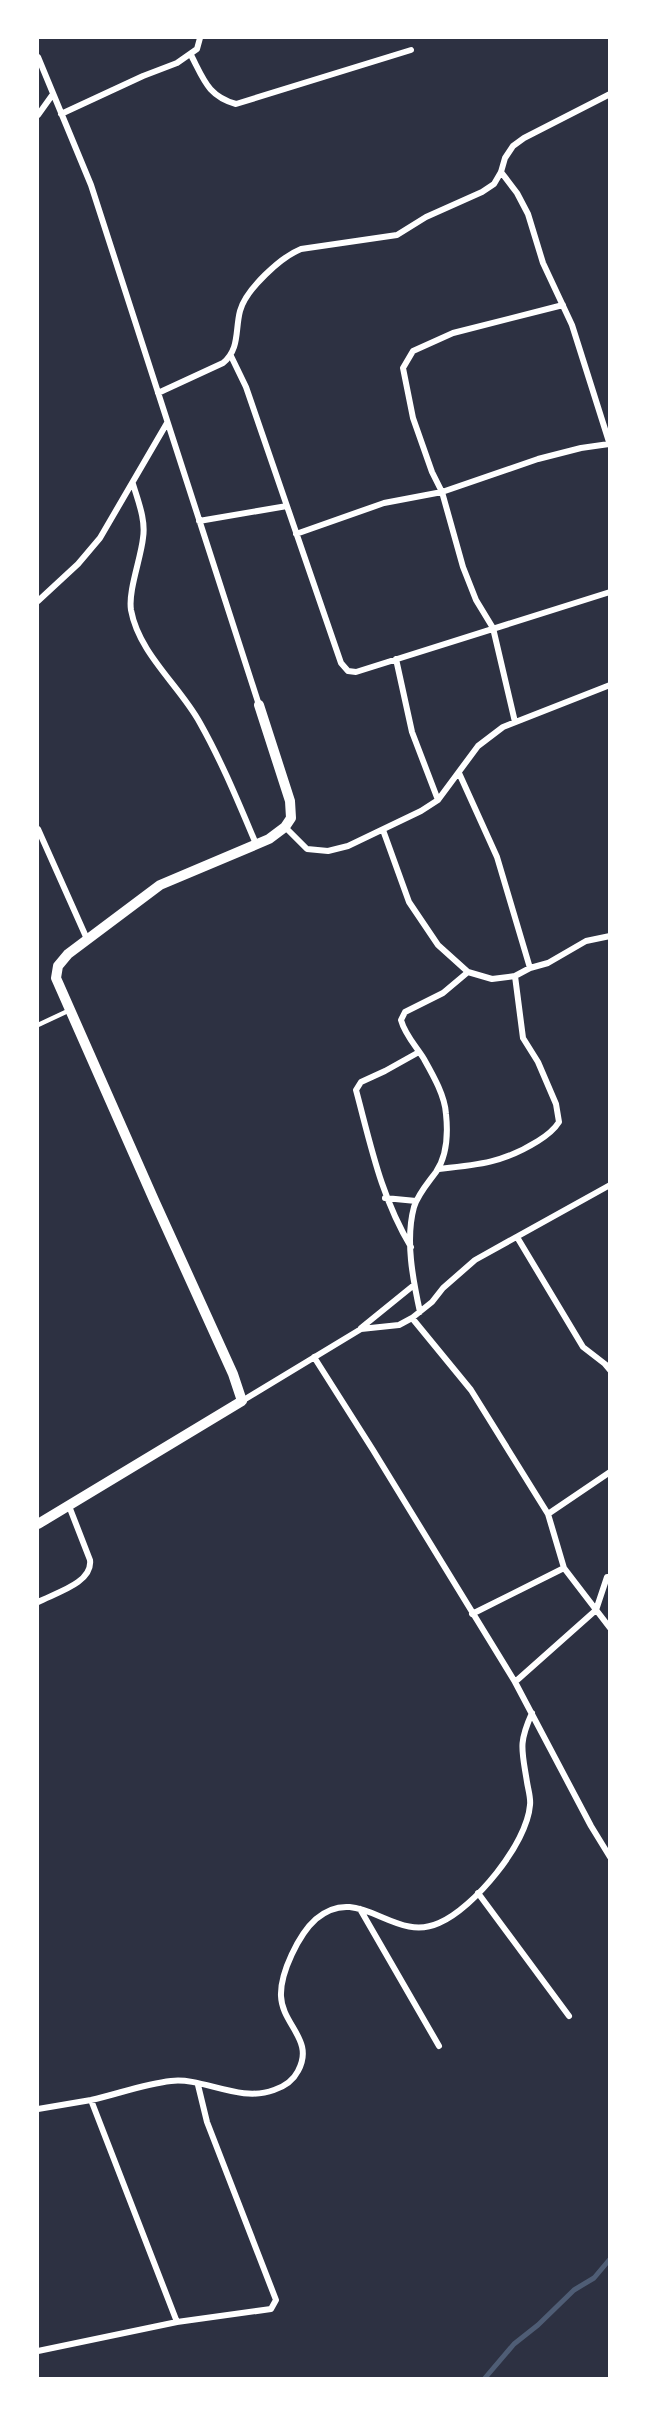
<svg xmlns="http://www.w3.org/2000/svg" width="647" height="2416" viewBox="0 0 647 2416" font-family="'Open Sans',sans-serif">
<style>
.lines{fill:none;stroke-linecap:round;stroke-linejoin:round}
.stream{stroke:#4f5d75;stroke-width:5}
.service{stroke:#fff;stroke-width:4.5}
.minor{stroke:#fff;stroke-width:6}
.tertiary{stroke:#fff;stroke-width:10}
</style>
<rect width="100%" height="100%" fill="#2d3142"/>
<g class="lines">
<path class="stream" d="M485,2378L514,2344L538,2325L574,2290L594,2278L610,2259"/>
<path class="service" d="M38,1025L70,1010"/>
<path class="minor" d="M191,55C204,80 208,96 236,104L411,50
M38,57L91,185L259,705
M61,114L143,76L177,63L197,49L200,38
M38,115L53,94
M501,172L517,193L528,214L543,263L572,325L610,445
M231,356L246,387L341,663L348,671L356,672L610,592
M158,393L223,363C240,349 235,330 240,311C246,289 281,257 301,249L397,235L426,217L482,192L494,184L501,172L505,158L513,146L524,138L610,94
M133,484C138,501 146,520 143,538C141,558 128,591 131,610C139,654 180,686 200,723C222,762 239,804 256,844
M199,521L287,506
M296,534L384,503L442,492L538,459L581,448L609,444
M38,601L78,564L100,538L167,423
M396,659L412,732L438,800
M515,722L493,628L476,600L463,567L442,492L432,472L413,418L403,368L413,351L453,333L563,305
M459,773L497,857L530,968
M285,827L307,849L328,851L348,846L421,811L438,800L478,746L503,727L610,685
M38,829L87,939
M383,830L409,902L438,945L468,972L492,979L515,976L530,968L548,963L586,941L610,936
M438,1169C478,1165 503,1163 538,1141C546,1136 554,1130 559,1122L556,1104L538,1062L523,1038L515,976
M385,1198L416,1201
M517,1237L583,1347L605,1364L610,1370
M411,1247C381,1197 371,1146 356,1090L361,1082L385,1071L419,1052
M420,1312C413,1280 405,1240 414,1207C418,1194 428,1183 436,1172C447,1156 448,1133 446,1114C445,1096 433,1075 424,1059C416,1046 405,1035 401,1020L405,1012L443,993L468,972
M412,1318L471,1390L548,1514L564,1568L610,1628
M361,1328L414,1285
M314,1357L373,1450L515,1682L591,1826L610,1857
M242,1401L361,1329L399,1325L412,1318L432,1302L443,1288L475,1260L610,1185
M548,1514L610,1472
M38,1602C55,1593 93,1583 90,1560L69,1506
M472,1614L564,1568
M515,1682L596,1610L607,1577H610
M478,1893L569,2016
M360,1909L439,2046
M91,2100L177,2322
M38,2109C55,2106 73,2103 91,2100C118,2094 144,2084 171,2081C203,2077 239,2103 274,2090C283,2087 293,2081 298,2071C315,2040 282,2025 281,1996C280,1973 299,1934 316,1919C360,1882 393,1944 439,1923C474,1908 527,1844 530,1805C531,1798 528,1789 527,1782C522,1750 518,1744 532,1713
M38,2351L177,2322L271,2309L276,2300L207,2122L198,2085"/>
<path class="tertiary" d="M38,1524L242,1401L233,1374L154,1200L56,978L58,966L68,954L160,885L269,839L285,827L291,818L290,801L259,705"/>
</g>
<rect width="647" height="2416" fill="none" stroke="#ffffff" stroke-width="78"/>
</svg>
